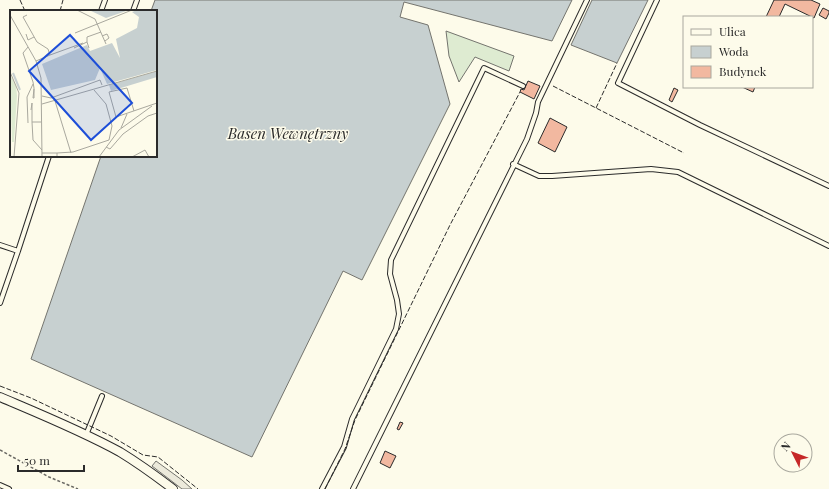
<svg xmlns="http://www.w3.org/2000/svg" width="829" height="489" viewBox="0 0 829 489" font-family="'Playfair Display',serif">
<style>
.green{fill:#deebd1;stroke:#74746e}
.parking{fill:#eceadb;stroke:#74746e}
.water{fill:#c7d0d0;stroke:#74746e}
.building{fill:#f2b8a0;stroke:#2b2b2b}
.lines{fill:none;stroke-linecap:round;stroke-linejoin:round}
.lane-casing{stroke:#2b2b2b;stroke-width:6}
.street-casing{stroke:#2b2b2b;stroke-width:10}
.path{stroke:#6a6964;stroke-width:1.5;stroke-dasharray:3 2;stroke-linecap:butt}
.lane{stroke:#fdfbea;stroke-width:4}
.street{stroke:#fdfbea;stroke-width:8}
.fence{stroke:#2b2b2b;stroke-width:1;stroke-dasharray:5 2;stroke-linecap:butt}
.labels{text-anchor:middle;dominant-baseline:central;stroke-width:3;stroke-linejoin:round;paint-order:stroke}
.water-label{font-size:15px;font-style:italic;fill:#2b2b2b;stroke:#fdfbea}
.inset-river{fill:none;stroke:#c7d0d0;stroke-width:2}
.inset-road{fill:none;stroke:#a9a89e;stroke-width:1}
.view{fill:#1d4ed8;fill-opacity:0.15;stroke:#1d4ed8;stroke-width:2}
.inset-edge{fill:none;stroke:#2b2b2b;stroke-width:2}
</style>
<rect width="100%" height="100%" fill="#fdfbea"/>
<path class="green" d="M446,31L514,56L509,71L475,57L459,82L449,56Z"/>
<path class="parking" d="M156,461L182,480L192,489H182L152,466Z"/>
<path class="water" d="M155,0H572L552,41L404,2L400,17L428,25L450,104L362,280L343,271L252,457L31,359L101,156H156V11H151Z
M592,0H648L617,63L571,45Z"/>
<path class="building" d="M774,0H811L820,4L814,18L785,4L779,17H766Z
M823,8L829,11V13L826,19L819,15Z
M528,81L540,86L534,99L520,92L521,89L524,90Z
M742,87H755L753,92Z
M674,88L678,90L672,102L669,100Z
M550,118L567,127L555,152L538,143Z
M400,422L403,423L399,430L397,429Z
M385,451L396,456L390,468L380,463Z"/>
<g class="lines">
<defs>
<path id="lane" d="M657,0L618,83L700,125L829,186
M101,11L105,0
M133,11L137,0
M513,164L539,176H552L651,169L678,172L829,246
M0,245L18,251L0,303
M18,251L49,156
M86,435L102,396
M0,485L9,489
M322,489L344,447L352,419L396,329L399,314L397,300L390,274L391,260L484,68L523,86
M353,489L527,139L536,113L538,102L587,0"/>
<path id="street" d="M0,397C40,414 82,431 120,452C138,463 156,476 173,489"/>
</defs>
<use href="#lane" class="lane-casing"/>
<use href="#street" class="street-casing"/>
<path class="path" d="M0,450L49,477L78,489"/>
<use href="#lane" class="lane"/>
<use href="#street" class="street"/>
<path class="fence" d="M20,0L25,11
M60,11L63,0
M553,86L684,153
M596,108L617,63
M0,386L31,398L111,436L143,455L158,457L198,489
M325,489L345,449L355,420L450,225L520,92"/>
</g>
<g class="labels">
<g class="water-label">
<text x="288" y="133">Basen Wewnętrzny</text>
</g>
</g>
<g transform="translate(10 10)">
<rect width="147" height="147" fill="#fdfbea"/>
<path d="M0,65L6,75L7,86L4,132H2Z" fill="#deebd1"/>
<path d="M79,0H119L96,8ZM127,0H147V60L97,74L90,58L85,70L41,80L32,54L77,35L80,41L102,33L110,48L106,29L127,18L129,7L122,2ZM147,61V67L101,81L99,75Z" fill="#c7d0d0"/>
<path class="inset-river" d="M3,63L10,80"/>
<path class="inset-road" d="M67,0L85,9L96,34M0,5L26,51L31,68L32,147M17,5L13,7L27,32L38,39L40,45L26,51M65,23L122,0M16,24L18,30L24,27M92,26L97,24L99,28L95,31M77,32V27L91,22M18,37L13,43L23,72L24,78V88H23L24,79M64,38L77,32L79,38M40,45L73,33M0,62L9,83L4,147M32,86L41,88L90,70L92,75M45,91L61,143M32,94L147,61M21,100L22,93V112M124,101L117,78L99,82L106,107L147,93M31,112H22L23,130L32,140M18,113L17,87L23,74M111,118L117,104M96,137L100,139L113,124L138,106L147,103M32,143H47V147M47,143L63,142L99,130L102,116L96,94L84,80M89,147L109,120L142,96M122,147L135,140L139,147"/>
<path class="view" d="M60,25L122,93L81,130L19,61Z"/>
<rect width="147" height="147" class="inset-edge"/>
</g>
<rect x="683" y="16" width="130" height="72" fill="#fdfbea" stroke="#a9a89e"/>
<rect x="691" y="29" width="20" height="6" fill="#fdfbea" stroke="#a9a89e"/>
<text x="719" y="36" font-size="12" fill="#2b2b2b">Ulica</text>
<rect x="691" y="46" width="20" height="12" fill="#c7d0d0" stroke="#a9a89e"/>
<text x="719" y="56" font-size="12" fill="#2b2b2b">Woda</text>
<rect x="691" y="66" width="20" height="12" fill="#f2b8a0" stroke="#a9a89e"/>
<text x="719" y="76" font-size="12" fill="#2b2b2b">Budynek</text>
<g transform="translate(793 453) rotate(312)"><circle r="19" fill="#fdfbea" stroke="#a9a89e"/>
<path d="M0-3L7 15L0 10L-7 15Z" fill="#c62828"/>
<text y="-6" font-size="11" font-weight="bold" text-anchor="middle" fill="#2b2b2b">N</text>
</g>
<path d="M18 465v6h66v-6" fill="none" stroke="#2b2b2b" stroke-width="2"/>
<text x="24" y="465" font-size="12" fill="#2b2b2b" stroke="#fdfbea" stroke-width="3" paint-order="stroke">50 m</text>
</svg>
